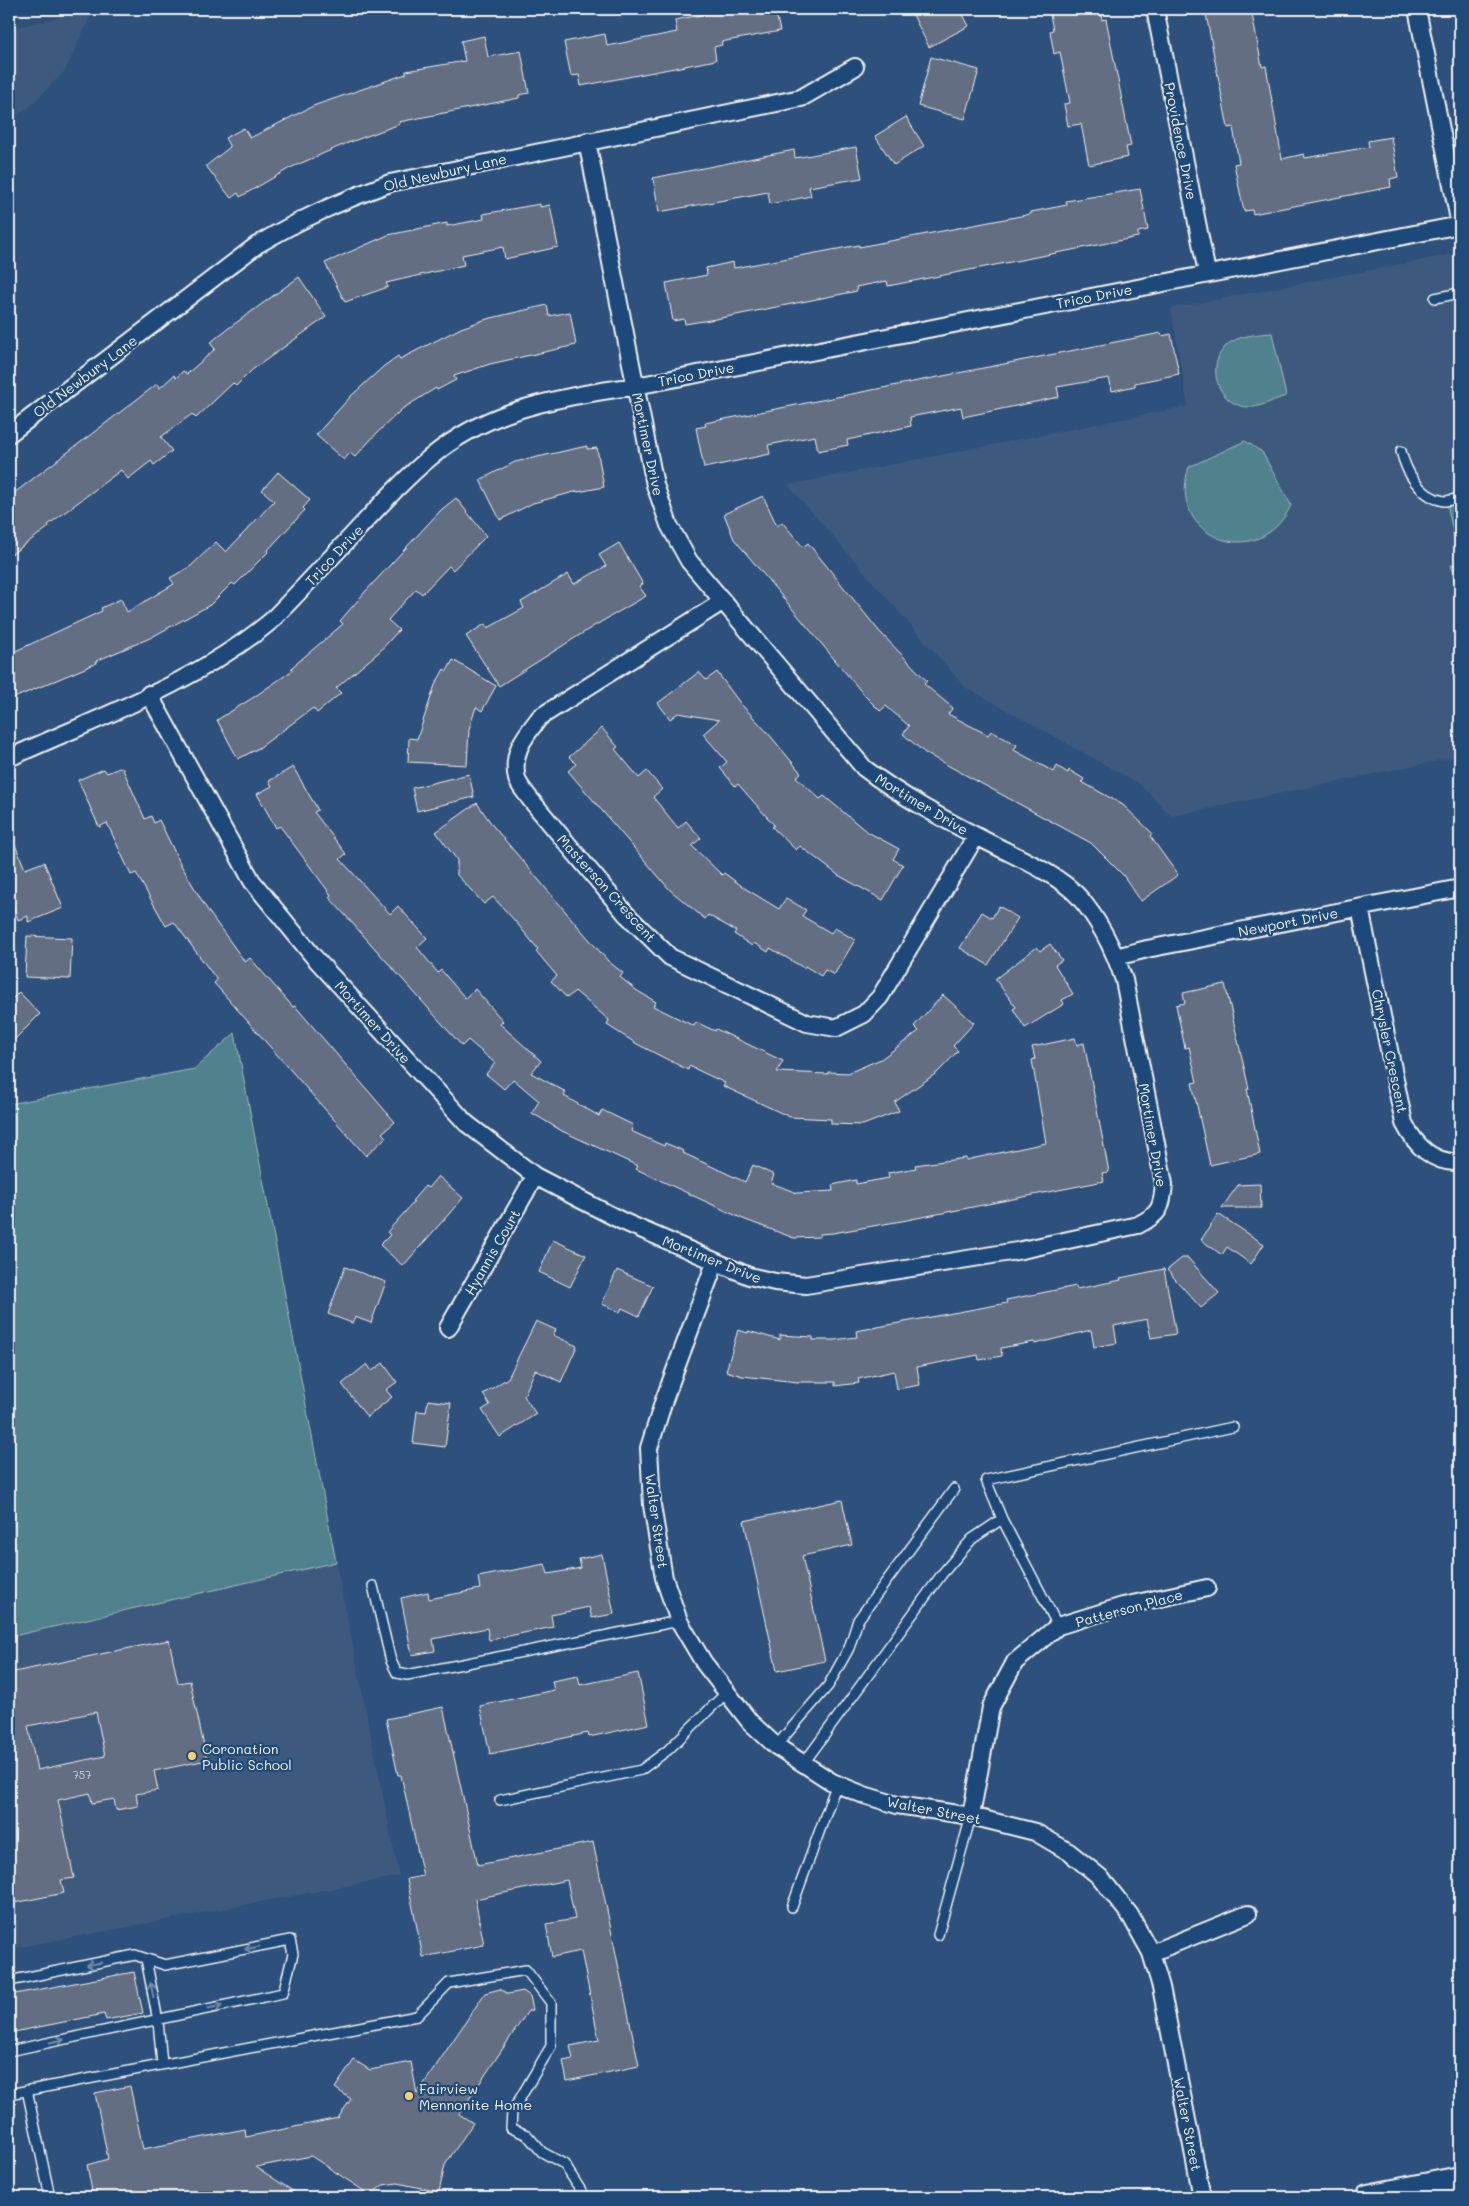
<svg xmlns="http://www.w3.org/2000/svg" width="1469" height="2206" viewBox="0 0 1469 2206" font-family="Mali,sans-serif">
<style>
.built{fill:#3d5a7e}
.green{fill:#50828d;stroke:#a2baba}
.building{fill:#636e83;stroke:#f4f1e8;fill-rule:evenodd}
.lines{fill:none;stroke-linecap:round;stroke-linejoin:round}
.lane-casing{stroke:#f4f1e8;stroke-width:12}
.street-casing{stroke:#f4f1e8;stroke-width:20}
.secondary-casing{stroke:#f4f1e8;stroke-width:28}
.lane{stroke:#1f4a7a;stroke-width:9}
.street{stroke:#1f4a7a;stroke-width:16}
.secondary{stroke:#1f4a7a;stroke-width:24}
.oneway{stroke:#748da6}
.poi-dot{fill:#ffd166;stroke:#1f4a7a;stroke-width:2}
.labels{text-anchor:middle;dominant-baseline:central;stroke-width:4.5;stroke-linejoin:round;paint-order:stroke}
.number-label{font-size:11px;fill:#d0d0cf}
.street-label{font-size:14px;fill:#f4f1e8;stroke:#1f4a7a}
.poi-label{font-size:14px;fill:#f4f1e8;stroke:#1f4a7a;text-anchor:start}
</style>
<rect width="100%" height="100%" fill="#2d517c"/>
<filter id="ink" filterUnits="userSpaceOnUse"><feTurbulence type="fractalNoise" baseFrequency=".02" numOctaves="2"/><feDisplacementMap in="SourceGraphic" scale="10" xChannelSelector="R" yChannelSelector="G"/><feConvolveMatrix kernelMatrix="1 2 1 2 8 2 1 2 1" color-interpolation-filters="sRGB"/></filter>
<g filter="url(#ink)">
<path class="built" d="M93,10L65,71L29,107L9,123V29Z
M1460,253V756L1172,816L1138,783L965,687L788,485L1188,406L1171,308Z
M336,1562L399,1876L9,1949V1637Z"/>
<path class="green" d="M1272,333L1286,396C1275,399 1263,406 1253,407C1217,410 1202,361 1231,342C1243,335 1259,334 1272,333Z
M1245,441L1262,452L1291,505C1260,574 1165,538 1189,467Z
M1460,501V545L1456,546L1447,504Z
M1460,563V604H1459L1451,565Z
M235,1033L336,1562L9,1637V1104L194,1069Z"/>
<path class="building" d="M731,9H775L780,31L721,42L722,45L714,47L716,60L581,86L579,75L571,76L564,42L605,34L607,46L677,32L675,20Z
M910,9H960L969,26L929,47Z
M1049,9H1100L1102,20L1106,19L1131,146L1126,147L1128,157L1089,165L1081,124L1068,126L1064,104L1070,103L1060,52L1054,54L1050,31L1053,30Z
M1205,9H1251L1262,67L1266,66L1282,159L1304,154L1305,158L1369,147L1368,141L1391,137L1398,177L1390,179L1391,187L1253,214L1252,210L1244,211L1234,164L1239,163L1233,127L1228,128Z
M484,36L488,57L521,51L529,93L519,95V98L399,122L400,124L345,144L290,168L240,197L238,193L231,198L206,166L230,147L225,138L244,128L250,138L313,106L406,74V71L465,61L461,41Z
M931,57L979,70L965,119L918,106Z
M906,117L924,146L894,165L875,136Z
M856,147L862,178L809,187L811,196L770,204L768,192L659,212L653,178L794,150L795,158Z
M1140,189L1148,230L1138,232V237L888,286L887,281L856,287L857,291L716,319L685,324L684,319L673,321L666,283L707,275L706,268L733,262L734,268L859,245V247L1031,214V212L1067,205L1066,201Z
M540,204V207L550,205L558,247L505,259L503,247L462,255L464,265L386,283L388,287L345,302L325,263L388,235L447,223V226L484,219L483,214Z
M299,277L326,317L252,370L236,386L233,383L196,418L192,414L161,437L172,451L154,465L151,461L128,479L121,470L48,525L49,527L9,556V497L157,384L160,388L174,375L176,378L183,371L187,374L215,349L210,343L222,333Z
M547,305L549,316L570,312L576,345L490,364L454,376L456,380L437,390L436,388L402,409L377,433L355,457L350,453L344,460L316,435L351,396L384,366L398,356L400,359L461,328L487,319Z
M1161,333L1162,336L1171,334L1179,374L1135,383V386L1112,391L1109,378L1057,387L1059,397L963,417L961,407L910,417L911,426L847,440L848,445L818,451L815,436L768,445L770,454L704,468L696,428L706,426L705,423Z
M587,446V449L597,448L604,487L578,492V491L533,503L500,520L480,480L515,462Z
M278,472L310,500L303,508L305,510L267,551L268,552L235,585L232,583L210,605L150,638L96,661L97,663L9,700V654L102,611L101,608L121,599L127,612L174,584L170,578L191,566L216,542L226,552L274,501L262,490Z
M763,496L777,526L782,522L803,547L808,543L879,631L927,681L924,684L953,708L948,714L988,735L991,731L1017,745L1014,750L1054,772L1057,766L1068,773L1069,770L1084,779L1082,782L1123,805L1152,833L1150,836L1178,875L1141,901L1123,875L1091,843L925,753L903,734L909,726L886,706L880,711L865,696L734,539L724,514Z
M456,498L486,536L453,570L449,566L422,594L416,589L388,620L399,630L379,652L336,688L341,693L317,713L313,708L259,748L238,759L217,720L254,697L293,670L291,668L343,624L340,621L365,592L441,510Z
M619,543L643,584L639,586L646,596L594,626L499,686L466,636L485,624L488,628L524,608L521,602L568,574L574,584L606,566L599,555Z
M453,660L496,686L482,711L476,707L469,729L467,765L408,762L409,738L417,739L435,685L444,669L447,671Z
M699,672L706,680L717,672L740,703L768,733L801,773L796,777L820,799L824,796L866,831L899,849L893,859L903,865L883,900L838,875L800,846L796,850L772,827L774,825L738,784L735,786L720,768L727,762L703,734L719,720L678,713L670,719L658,703Z
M602,728L618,747L615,749L639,778L647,771L662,789L653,797L678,828L686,821L701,838L692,846L722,875L724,873L746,889L779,909L786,898L806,910L802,916L831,933L835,928L855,940L834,975L825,970L821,976L805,966L804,968L770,948L768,952L754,943L752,946L734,934L736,931L708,915L705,919L670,890L568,771L576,764L569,757Z
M122,767L145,819L151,816L154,823L159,820L181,865L208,911L245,962L250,958L293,1007L295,1006L395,1122L382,1133L386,1137L366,1156L214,983L217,980L174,922L166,926L136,873L131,875L107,823L99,827L78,780L104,769L107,773Z
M293,767L318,810L314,812L346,854L340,859L390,914L398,906L427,938L417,947L438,973L441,970L465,998L475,989L503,1021L500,1024L541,1061L531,1073L566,1092L564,1096L599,1116L602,1110L633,1125L631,1131L664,1146L665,1143L684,1151L683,1153L745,1182L753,1165L774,1175L771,1183L797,1193L833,1191L832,1185L856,1180V1184L889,1178L888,1173L916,1168L915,1165L966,1158V1160L1046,1143L1032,1060L1035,1059L1032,1047L1075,1038L1077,1045L1084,1043L1109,1172L1102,1173L1104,1181L907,1220L833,1233L820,1234V1237L794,1238L743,1219L636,1169L638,1166L562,1131L532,1113L539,1101L513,1079L504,1089L486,1074L495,1063L468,1040L462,1046L329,897L331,895L280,826L276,828L257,794L272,786L269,781Z
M469,774L474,797L417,811L412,788Z
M477,803L493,826L582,931L608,961L623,973L620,977L636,990L656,1002L653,1006L694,1026L696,1022L715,1031L716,1029L783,1061L777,1072L828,1074V1072L848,1073L881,1059L919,1031L914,1026L943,995L974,1023L953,1046L958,1051L938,1072L895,1102L899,1111L863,1125L831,1124V1119L790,1117L723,1086L725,1083L689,1066L688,1070L637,1044L607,1025L609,1020L575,991L567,998L551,981L557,976L536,951L538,949L515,921L493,897L484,904L457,875V860L436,832Z
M9,830L25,869L44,862L63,908L28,922V916L18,920L9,895Z
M999,906L1018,918L988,965L960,948L982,912L992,918Z
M27,936L72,938L70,979L25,977Z
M1050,944L1062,960L1055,965L1073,994L1062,1000L1064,1004L1025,1028L1013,1009L1016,1007L995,979L1037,947L1040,951Z
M1225,984L1249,1089H1247L1260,1154L1210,1165L1192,1083L1197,1082L1189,1047L1185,1048L1176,1005L1185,1003L1183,993Z
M19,992L40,1014L9,1045V1002Z
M438,1176L463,1198L403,1266L380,1245L390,1235L387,1232L414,1202L412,1201L425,1186L428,1188Z
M1260,1184L1261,1208H1222L1238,1185Z
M1218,1214L1264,1244L1251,1264L1227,1247L1222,1255L1201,1240Z
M553,1240L586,1255L570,1287L539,1272Z
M1182,1258H1188L1219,1293L1201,1308L1167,1270Z
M345,1267L386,1282L371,1323L355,1317L352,1323L328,1314Z
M1164,1269L1176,1334L1151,1338L1147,1319L1114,1326L1117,1343L1094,1347L1091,1330L1035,1344L1034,1342L1001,1348L1002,1356L979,1360L978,1355L917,1367L920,1385L897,1389L894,1371L858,1379L859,1383L835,1386V1382H798L742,1376L726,1371L738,1330L748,1333V1331L780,1340V1335L813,1337V1340H834L857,1337L856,1331L1007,1303L1006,1300L1076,1286L1077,1289L1121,1280L1120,1278Z
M617,1270L653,1286L639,1316L622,1308L620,1312L602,1304Z
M536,1321L556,1330L553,1335L577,1346L561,1382L535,1370L524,1396L536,1414L500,1437L482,1410L490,1405L483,1394L508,1378Z
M383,1363L397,1382L386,1390L392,1397L367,1417L342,1384L367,1364L372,1371Z
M428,1400L451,1403L445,1447L413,1443L417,1411L426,1412Z
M842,1500L852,1545L802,1556L825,1661L777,1671L744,1521Z
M602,1554L614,1614L592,1618L589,1607L551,1615L553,1627L489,1640L487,1628L433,1639L435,1651L412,1655L401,1598L428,1592L429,1599L480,1589L478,1577L545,1564L548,1574L581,1568L579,1559Z
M169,1640L178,1683L190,1681L207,1760L154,1771L158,1790L136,1794L138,1806L116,1810L114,1799L92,1803L90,1793L58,1800L74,1878L61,1880L64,1893L9,1904V1673ZM96,1712L105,1756L37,1770L28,1726Z
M638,1673L649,1724L589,1737L588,1733L490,1754L480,1706L554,1690L552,1681L578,1676L580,1685Z
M443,1707L478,1865L593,1842L639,2066L567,2081L563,2061L573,2059L570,2046L599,2040L581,1951L552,1957L546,1924L575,1919L567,1880L475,1899L484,1945L423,1957L407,1879L423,1876L401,1775H398L386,1719Z
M134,1972L143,2013L106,2020L104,2014L14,2032L9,1995Z
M500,1989L508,1994L523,1991L530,1996L533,2010L528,2011L459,2114L473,2123L445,2165L439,2192L398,2183L383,2185L370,2195L311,2156L256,2167L302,2197H116L115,2194L93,2196L87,2165L108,2159L95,2093L130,2086L143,2149L245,2129L246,2137L338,2118L351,2099L335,2088L354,2060L370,2070L411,2062L417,2094L485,1993Z"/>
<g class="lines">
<defs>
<path id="lane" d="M1435,298L1460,293
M1401,451C1406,472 1420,497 1444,501C1449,501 1455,499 1460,498
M1002,1519L1058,1626
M373,1586L391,1661L397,1673L407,1675L679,1621
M776,1746L828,1686L849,1648L858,1620L954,1489
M804,1763L942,1574L972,1539L1002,1519L986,1480L1233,1427
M500,1800L641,1770L668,1750L726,1693
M792,1907L837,1783
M938,1935L971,1816
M146,1959L158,2021L162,2064
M9,1981L135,1955L165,1965L290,1940L293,1954L283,1993L9,2051
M27,2090L50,2197
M9,2094L417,2016L449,1983L526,1970L551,2003V2046L512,2112L511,2128L527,2135L542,2152L564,2164L585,2197"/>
<path id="street" d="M1155,9L1207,273
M1417,9L1460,225
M9,434L257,245C302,218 341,201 390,183L801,98L855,67
M722,602L540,717C525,736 511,752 517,779C519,786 526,793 530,799L626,914L670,957L807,1023L836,1028L864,1014L880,997L976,836
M149,694L252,881L313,956L466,1123L535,1176L622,1221L749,1276L775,1282L806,1285L1017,1251L1138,1225C1160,1214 1162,1208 1164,1184L1124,980C1114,950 1100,921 1079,897C1058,874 1015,856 988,842C945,820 902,797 864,768L689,561L669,525L655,485L587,141
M9,758C97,718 196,683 271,621C300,591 329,560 357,530C404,480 442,436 509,413C550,399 593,392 636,386L1460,225
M1360,908L1404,1123C1415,1145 1433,1164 1460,1162
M1116,957L1147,949L1460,888
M715,1263L664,1400L649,1448L652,1505L664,1578L679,1621L704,1663L750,1722L776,1746L832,1782L864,1795L897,1805L971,1816L1035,1832L1069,1852L1100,1877L1130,1915L1151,1953L1161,1987L1202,2197
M448,1328L535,1176
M971,1816L991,1707L1015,1662L1058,1626L1123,1606L1207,1588
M1151,1953L1248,1914"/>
<path id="secondary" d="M1368,2197L1460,2179"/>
</defs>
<use href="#lane" class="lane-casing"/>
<use href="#street" class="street-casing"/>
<use href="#secondary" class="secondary-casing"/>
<use href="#lane" class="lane"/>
<use href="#street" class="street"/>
<use href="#secondary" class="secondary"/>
</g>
<defs><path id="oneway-shaft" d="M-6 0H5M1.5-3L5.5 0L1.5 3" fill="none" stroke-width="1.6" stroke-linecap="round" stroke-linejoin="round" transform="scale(1.25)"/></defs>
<g class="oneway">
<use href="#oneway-shaft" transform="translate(252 1948) rotate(168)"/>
<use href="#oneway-shaft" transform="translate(94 1964) rotate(169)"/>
<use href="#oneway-shaft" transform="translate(152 1990) rotate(-101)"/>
<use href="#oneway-shaft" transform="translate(215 2007) rotate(-11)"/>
<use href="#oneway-shaft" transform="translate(57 2041) rotate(-11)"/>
</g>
</g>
<g class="poi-dot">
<circle cx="192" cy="1756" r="5"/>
<circle cx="409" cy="2096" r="5"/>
</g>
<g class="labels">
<g class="number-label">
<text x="82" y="1774">757</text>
</g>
<g class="street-label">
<text transform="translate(1181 141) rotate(79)">Providence Drive</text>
<text transform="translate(445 172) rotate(-13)">Old Newbury Lane</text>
<text transform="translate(1094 296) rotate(-11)">Trico Drive</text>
<text transform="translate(696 374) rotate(-11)">Trico Drive</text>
<text transform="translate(85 376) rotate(-37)">Old Newbury Lane</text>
<text transform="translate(648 444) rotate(78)">Mortimer Drive</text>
<text transform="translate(334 555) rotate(-47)">Trico Drive</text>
<text transform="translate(922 804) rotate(31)">Mortimer Drive</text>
<text transform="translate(607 888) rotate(48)">Masterson Crescent</text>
<text transform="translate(1288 922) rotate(-11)">Newport Drive</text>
<text transform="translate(373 1022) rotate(48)">Mortimer Drive</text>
<text transform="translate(1390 1051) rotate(78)">Chrysler Crescent</text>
<text transform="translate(1153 1135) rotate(80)">Mortimer Drive</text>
<text transform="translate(492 1252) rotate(-60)">Hyannis Court</text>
<text transform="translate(712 1259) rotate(22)">Mortimer Drive</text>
<text transform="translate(657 1521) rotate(82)">Walter Street</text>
<text transform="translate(1129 1608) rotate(-15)">Patterson Place</text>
<text transform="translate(934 1810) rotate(11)">Walter Street</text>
<text transform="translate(1188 2124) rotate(79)">Walter Street</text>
</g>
<g class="poi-label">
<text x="202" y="1748">Coronation<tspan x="202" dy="16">Public School</tspan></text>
<text x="419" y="2088">Fairview<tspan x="419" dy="16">Mennonite Home</tspan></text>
</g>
</g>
<rect width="1469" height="2206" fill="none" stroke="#1f4a7a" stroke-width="30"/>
<rect x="15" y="15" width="1439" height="2176" fill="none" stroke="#f4f1e8" stroke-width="2" filter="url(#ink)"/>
</svg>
